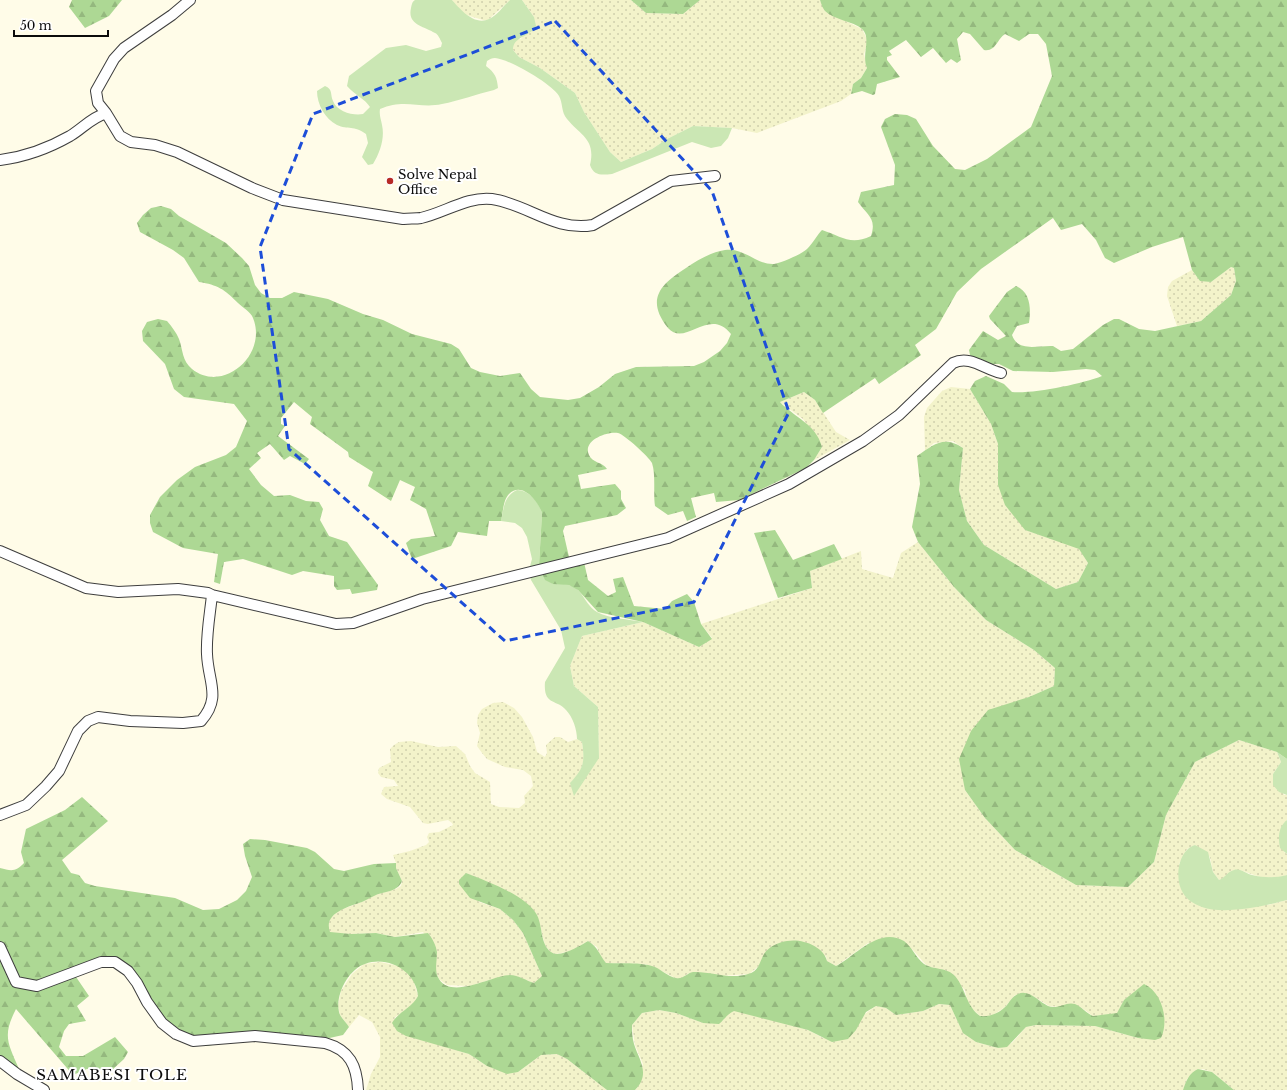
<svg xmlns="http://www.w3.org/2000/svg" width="1287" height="1090" viewBox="0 0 1287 1090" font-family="'Libre Baskerville',serif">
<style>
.farmland{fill:url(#farmland-dots)}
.grass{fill:#cbe7b4}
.forest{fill:url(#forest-firs)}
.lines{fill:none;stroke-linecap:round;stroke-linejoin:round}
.street-casing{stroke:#3e3e3e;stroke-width:12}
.street{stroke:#fff;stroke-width:10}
.marked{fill:none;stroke:#1d4ed8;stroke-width:3;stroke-dasharray:8 5;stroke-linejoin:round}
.poi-dot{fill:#b72a26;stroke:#fff;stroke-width:1.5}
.labels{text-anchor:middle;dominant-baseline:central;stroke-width:4;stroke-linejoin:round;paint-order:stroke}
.poi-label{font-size:13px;fill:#0b0b0b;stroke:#fff;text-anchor:start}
.quarter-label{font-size:15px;letter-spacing:1px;fill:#0b0b0b;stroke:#fff}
</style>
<defs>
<pattern id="farmland-dots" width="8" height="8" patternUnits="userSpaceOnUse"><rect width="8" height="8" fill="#f3f3ca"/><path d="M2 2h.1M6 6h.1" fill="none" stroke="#cfcfac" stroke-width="1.8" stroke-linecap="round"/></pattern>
<pattern id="forest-firs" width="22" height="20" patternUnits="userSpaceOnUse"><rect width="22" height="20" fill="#add894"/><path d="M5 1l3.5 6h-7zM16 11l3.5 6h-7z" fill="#94b87e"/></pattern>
</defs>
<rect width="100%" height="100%" fill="#fffce8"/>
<path class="farmland" d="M452,0H510L488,20H483L463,14Z
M522,0H631L646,13L683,14L700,0H820L825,11L862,29L868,41L864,54L867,68L861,78L853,84L851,94L841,101L757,133L732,128L693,126L667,139L652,149L621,162L610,152L584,112L575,93L540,68L519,57L513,50V44L516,39H521L534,17Z
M1231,267L1234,268L1236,281L1231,295L1201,321L1177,326L1167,296L1168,287L1172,281L1192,270L1200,280L1211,282Z
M951,387L970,389L991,424L998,444V456L1025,530L1079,548L1088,563L1078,582L1056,589L984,545L967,521L959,490L963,448L953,441L934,443L925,451L924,417L927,408L942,391Z
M804,392L815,400L836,432L850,440L814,460L822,447L803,419L780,402Z
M918,542L954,587L986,620L1034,650L1055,668L1054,686L1029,697L965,790L985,818L1015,850L1076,885L1128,887L1154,862L1166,815L1195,762L1239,740L1277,752L1281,762L1273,774L1284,795H1287V820L1284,823V852L1287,854V875L1277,878L1260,877L1240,870L1231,871L1224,878L1219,880L1213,872L1210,857L1195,845L1187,849L1179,864L1268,905L1287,900V1090H1234L1212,1072L1203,1069H1198L1187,1079L1183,1090H635L637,1088L643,1064L635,1045L632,1025L642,1013L659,1010L676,1013L703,1023L723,1020L725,1015L734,1010L808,1030L823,1038L856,1030L862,1016L876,1006L886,1008L896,1015L923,1011L939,1004L950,1005L959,1024L976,1042L998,1048L1012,1043L1026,1027L1036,1025L1095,1026L1138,1038L1124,1000L1117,1014L1093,1016L1082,1008L1068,1004L1060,1007L1049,1006L1033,996L1015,995L1005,1007L990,1017L980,1016L968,1005L965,990L945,970L935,969L926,965L912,949L868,943L836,966L827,961L826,956H763L760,965L749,974L719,976L703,973H689L680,979L675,978L654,967L645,964L606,963L600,956L597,947L588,941L571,951L556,954L551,953L545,945L537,915L515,896L466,873L479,902L500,909L513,920L523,933L542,976L538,981L534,983L511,975L489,980L470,986L447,985L439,979L435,969L437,952L423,932L395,937L376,933L351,934L330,933L328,928L330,918L338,911L364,901L374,895L396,889L401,886L402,881L396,868V863L393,855L410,851L426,845L429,842L427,837L429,833L439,832L453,825L452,823L448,820L428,824L423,823L410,807L387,799L381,794L384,787L398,786L394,780L381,777L378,773L379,768L391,762L390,749L394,745L399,742L411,741L438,747L456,746L465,754L470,766L475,773L490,782L491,804L499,807L519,808L525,803L524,796L533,786L531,776L523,770L505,767L487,759L482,753L477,746L480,733L477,723L478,715L482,709L493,703L503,702L514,708L522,717L533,737L537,752L545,757L547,753L546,745L555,737H560L568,742L577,739L582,742L584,759L580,772L570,783L599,757L598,707L574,686L570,666L582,636L643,622L699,647L712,638L701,624L812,588L810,571L861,551L862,569L893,578L901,553Z
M380,962L399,966L409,973L414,982L418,996L414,1004L394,1018L427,1041L469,1054L487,1066L518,1072L541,1055L557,1054L567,1059L607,1090H366L371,1074L380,1057V1037L372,1022L359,1015L349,1027L340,1015L338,1006L341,991L352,974L364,964Z"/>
<path class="grass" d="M415,0H452C460,9 474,26 489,19C497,16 503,6 510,0H522L534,17L536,26C529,38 513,36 513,50L519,57L540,68L575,93L584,112L610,152L621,162L652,149L667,139L693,126L732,128L728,138L721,146L711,148L692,142L612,174C601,175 594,176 590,165C596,139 581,136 567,119C561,112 563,103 559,96C552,84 509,59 495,58C492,58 490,59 487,61L486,66C495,73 497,77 498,88L494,90C476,94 459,101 442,104C419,109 405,98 380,109C379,115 381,119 382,125C385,138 380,153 373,164L368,165L362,157L368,143L366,134C354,125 348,130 337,125C325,119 317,104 317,91L325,86C333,89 330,94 333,101C337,112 354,116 363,114L370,107C365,99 355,95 347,86L349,76L386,48L406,45L426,51L441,47L442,43C440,39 438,34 435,33C424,26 407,25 411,8C412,4 412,2 415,0Z
M517,490C529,490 539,502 542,513L539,565L553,584C585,581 579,600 597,612C609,619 629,619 643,622L582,636L570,666L574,686L598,707L599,758L574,796L570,783C584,768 585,762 582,742L577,739C577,730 573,717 566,710C557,699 543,706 545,682L565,648L561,630L531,580L529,570L532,559L527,537L522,528L515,523L501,521C504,507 504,496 517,490Z
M1277,752L1287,759V795L1279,792L1273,785V774L1281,762Z
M1287,820V854L1280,848C1278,838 1278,827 1287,820Z
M1195,845L1208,852L1213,872L1219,880C1225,878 1228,871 1234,870C1241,868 1246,874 1252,875C1264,878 1276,878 1287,875V900C1265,906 1224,915 1202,907C1194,904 1187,900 1183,893C1174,879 1178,850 1195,845Z"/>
<path class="forest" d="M72,0H122L109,16L85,28L69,7Z
M631,0H700L683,14L646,13Z
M820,0H1287V759L1277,752L1239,740L1195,762L1166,815L1154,862L1128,887L1076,885L1015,850L985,818L965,790L959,759L971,731L988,710L1029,697L1054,686L1055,668L1034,650L986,620L954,587L918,542L912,527L920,484L917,456C934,445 943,435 963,448L959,490L967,521L984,545L1056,589L1078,582L1088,563L1079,549L1025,530L1005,505L998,485V444L991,424L970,389L975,381L986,376L1004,384L1012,392C1033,394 1082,384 1102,376L1095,370L1086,369L1053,372L1013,371L999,364H984L970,355L969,350L983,331L998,340L1006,336L990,319L989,316L1007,292L1016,286C1031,292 1031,310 1029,323L1017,326L1012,335C1018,353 1039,345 1053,346L1061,351L1073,349L1103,325L1114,319H1119L1139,329L1155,331L1201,321L1231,295L1236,281L1234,268L1231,267L1211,282L1200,281L1192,270L1183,237L1152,247L1114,263L1105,258L1096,240L1082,224L1061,230L1053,218L981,269L957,292L936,329L915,345L921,355L879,384L875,378L823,413L815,400L804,392L780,402C795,418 816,424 822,447L814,460L806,468L739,500L716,502L714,493L691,498L696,517L687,521L683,511L668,515L655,506C653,493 656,475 652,463C649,457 625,435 618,433C608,431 582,440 589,455C592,463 603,462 607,469L578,475L581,489L615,484L621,491V499L626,508L617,515L565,526L563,531L569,557L539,565L542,513C538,501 522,481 509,494C503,500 503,513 501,521H489L487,536L458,532L451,546L412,559L406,543L411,539L435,536L426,509L410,500L415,487L400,480L391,501L368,486L373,472L349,457L348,452L310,424L312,417L294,402L281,418V424L285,426L278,436L309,459L305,464L290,456L284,460L270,444L257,453L261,458L249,469L261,485L274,496L290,495L306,501L319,502L323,509L320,520L329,536L347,542L378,585L377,590L352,594L350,589L337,590L334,586V576L303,571L292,575L243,559L224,562L220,584L214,582L218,554L183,548L153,532L150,523V515L160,497L177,480L195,467L226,455L236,447L247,421L234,404L184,397L174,389L165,364L143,341L142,331L147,322L158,319L167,321C172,327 176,332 179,339C183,350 182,361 192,369C223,394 268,355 253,318C251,312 242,307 238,303C224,289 218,285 199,282L184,258L173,250L140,232L137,223L143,215L151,208L161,206L171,209L179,216L226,243L242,258L249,266L255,285L261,293L270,298H282L294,292L328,299L363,314L383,320L412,334L451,344L459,349L471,368L480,372L500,376L520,373L531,389L540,397L568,400L580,398L599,387L615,374L636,367L694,366L704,362L720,351L727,343L731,334C709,306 685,348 668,328C645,299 661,284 686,268C698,260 711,252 725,250C744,247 756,265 774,264C781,263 802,254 807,249C813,243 817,235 822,230C841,236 850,246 871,236C877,218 867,215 858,202L861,192L894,185L895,165L881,127L885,119L895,114L907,115L916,119L933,146L955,169L965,170L987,159L1031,127L1052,76L1046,44L1038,34H1029L1019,41L1005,34C997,39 996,52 984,50L970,34L963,32L957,39L961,60L957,63L951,59L946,63L933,48L921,57L906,40L889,51L892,55L887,57V60L900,77L877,84L875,94L873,95L862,91L851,94L853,84L861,78L867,68C861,55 872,38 862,29C853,21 834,20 825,11C823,9 821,3 820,0Z
M775,530L793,560L834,544L842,559L810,571L812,588L778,598L754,533Z
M584,562L588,580L608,596L616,592L613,579L623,577L634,606L665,609L672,601L687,594L694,602L701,624L712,639L699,647L643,622L598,612L578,590L569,585L553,584L545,580L541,571Z
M82,797L108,821L62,860L71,873L79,875L85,883L95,886L175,898L203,910L219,909L237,900L246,891L252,877L245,856L243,844L250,839L265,840L307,848L315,852L334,869L344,871L374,864L396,863V868L402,881C398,892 385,891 376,895C371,897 367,900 362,902C348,907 323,913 330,932L351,934L376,933L395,937L428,933C432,938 436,945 437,952C437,962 434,971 439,979C452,1000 493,975 510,975C518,975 527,981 534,983L542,976L523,933L513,920L500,909L470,898L459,884V880L466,873C486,881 526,895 537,915C543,927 540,944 551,952C559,959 581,945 588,941C599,948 598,953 606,963C621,964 638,962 652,966C660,968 668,977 676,978C682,980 687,973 693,972C711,971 729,980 748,974C759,971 759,963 764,954C768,947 779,942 787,941C801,938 824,946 827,961L836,966C855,956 879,926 904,941C912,947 916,958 924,964C933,970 947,967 955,976C966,989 966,1006 980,1016C990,1017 1000,1013 1007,1005C1010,1001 1013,996 1018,994C1029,989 1039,1002 1048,1006C1058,1010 1066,1001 1075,1004C1082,1007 1086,1013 1093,1016L1117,1013L1124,1000L1144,984C1163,993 1169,1021 1161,1038L1155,1040L1138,1038L1095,1026L1036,1025L1026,1027L1007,1047L998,1048L976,1042L963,1033L950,1005L939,1004L923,1011L896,1015L886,1008L876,1006L866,1012L856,1030L848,1039L832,1042L808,1030L734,1011C727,1014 725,1019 719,1024L703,1023L676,1013L659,1010L642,1013L632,1025C632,1031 632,1037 634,1044C639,1060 651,1074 635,1090H607L567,1059L557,1054L541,1055L518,1072L507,1074L487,1066L469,1054L406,1036L397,1031L392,1023C399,1011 412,1008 418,996C416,972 389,955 365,964C349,969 335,994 339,1012C340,1017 346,1022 349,1027L343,1035L325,1039H253L206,1046L171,1028L163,1020L131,970L120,959L100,956L74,974L89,996L77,1006L86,1021L69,1024L64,1031L59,1047L66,1056H83L115,1037L128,1052L124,1059L112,1070L87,1069L73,1075L16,1009C2,1036 8,1043 19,1069L18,1071L0,1056V868C11,871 16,872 24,863L21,852L26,829L65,810Z
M1198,1069L1212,1072L1234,1090H1183C1186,1081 1189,1073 1198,1069Z"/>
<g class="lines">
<defs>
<path id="street" d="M106,113L98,103L96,91L114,59L124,48L172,15L190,0
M0,160C24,157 49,148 70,136C83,128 91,118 106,113L120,136L131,142L155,145L177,152L252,188L283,200L403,219C409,218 415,219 421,218C444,213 468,196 492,199C527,204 555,232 593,225L671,181L715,176
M0,551L86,588L118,592L178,589L208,593L212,595L336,624L353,623L422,599L668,538L789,484L863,441L899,415L953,363C970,355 984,369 1001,373
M0,815L26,805L46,786L59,771L78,731L88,721L98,717L130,721L183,723L201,721C222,697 208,682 207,654C206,635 210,614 212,595
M0,947L16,982L37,986L101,962H115L128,971L137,983L147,1002L162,1023L176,1034L193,1041L255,1036L325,1043C350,1050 357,1066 358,1090
M0,1061L17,1074L44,1090"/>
</defs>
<use href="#street" class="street-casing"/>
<use href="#street" class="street"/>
</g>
<path class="marked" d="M555,21L712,191L789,412L694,602L505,641L289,449L260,247L313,114Z"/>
<circle class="poi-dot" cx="390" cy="181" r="4"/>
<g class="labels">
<g class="poi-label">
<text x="398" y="174">Solve Nepal<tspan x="398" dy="15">Office</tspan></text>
</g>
<g class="quarter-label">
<text x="112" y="1074">SAMABESI TOLE</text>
</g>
</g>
<path d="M14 30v6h94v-6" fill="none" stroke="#0b0b0b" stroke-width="2"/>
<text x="20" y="30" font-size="12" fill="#0b0b0b" stroke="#ffffff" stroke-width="3" paint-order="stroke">50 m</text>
</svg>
